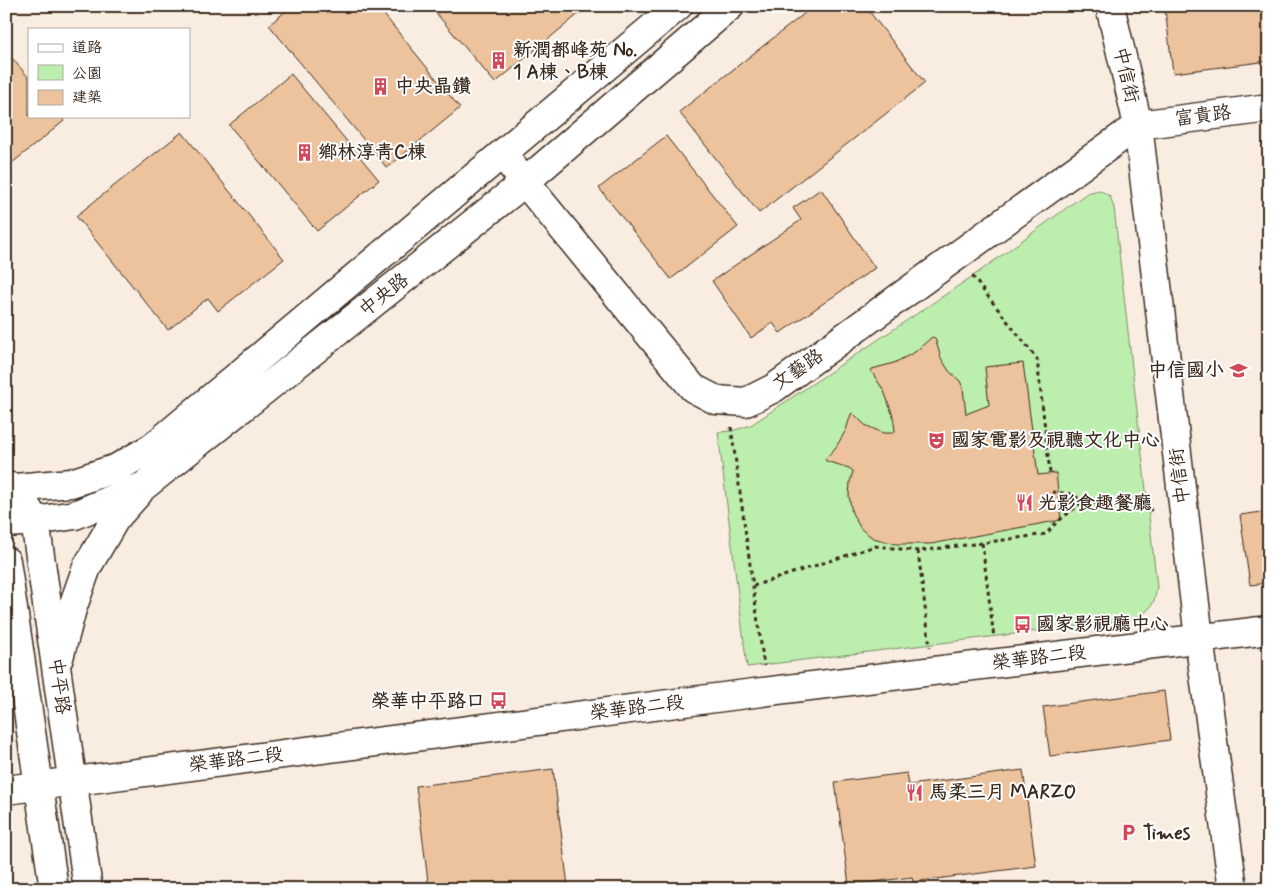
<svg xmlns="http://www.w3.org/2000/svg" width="1275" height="895" viewBox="0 0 1275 895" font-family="Mynerve,'LXGW WenKai TC',sans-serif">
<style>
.green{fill:#bceeae;stroke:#7c8c66}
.building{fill:#ecc39c;stroke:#3b2a1e}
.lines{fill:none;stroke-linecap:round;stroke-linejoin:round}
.minor-casing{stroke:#3b2a1e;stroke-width:31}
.path{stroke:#3b2a1e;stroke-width:3;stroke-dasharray:4 4;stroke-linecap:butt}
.minor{stroke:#fff;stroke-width:28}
.labels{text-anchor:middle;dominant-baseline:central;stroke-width:4;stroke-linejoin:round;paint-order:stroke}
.poi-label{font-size:19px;font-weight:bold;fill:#3b2a1e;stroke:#fff;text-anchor:start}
.street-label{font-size:19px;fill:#3b2a1e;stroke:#fff}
</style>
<rect width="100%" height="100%" fill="#f9ede1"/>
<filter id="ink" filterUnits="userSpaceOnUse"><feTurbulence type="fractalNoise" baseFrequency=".02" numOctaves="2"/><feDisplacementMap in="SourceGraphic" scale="10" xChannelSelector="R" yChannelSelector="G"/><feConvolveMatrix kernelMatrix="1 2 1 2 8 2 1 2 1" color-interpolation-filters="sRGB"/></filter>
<g filter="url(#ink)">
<path class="green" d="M1099,190L1110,196L1114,208L1157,587C1154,606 1151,609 1135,619L747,667L718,432L732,431L751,425L976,274L1087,193Z"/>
<path class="building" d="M292,6H377L460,108L387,168L269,25Z
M430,6H576L581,12L495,83Z
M814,6H865L925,83L759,213L679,112Z
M1183,6H1269V61L1173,73L1165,9Z
M6,51L29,78V116H60L64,121L6,168Z
M291,74L379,180L317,231L229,125Z
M182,132L284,259L218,311L208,298L168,330L76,216Z
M666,136L738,227L671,279L599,188Z
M821,189L875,268L780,333L773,323L751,338L712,281L801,220L793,208Z
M932,337L935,338L941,358L949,371L960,381L963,388L966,414L989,405L985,367L1023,363L1038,475L1056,473L1061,520L931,544H896L873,538L861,529L852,513L849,496L850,482L853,471L849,468L826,461L825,459L836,447L846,430L851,414L853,413L865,425L883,433H893L895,431L893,416L884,391L871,371L872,369L894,363L915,352Z
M1269,511V583L1250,585L1240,515Z
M1164,691L1170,740L1050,756L1043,707Z
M553,769L568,886L543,889H429L416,786Z
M1023,770L1036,866L913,882L912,877L849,885L835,782L907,773L909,785Z"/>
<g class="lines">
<defs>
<path id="minor" d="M1110,6L1138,125L1199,638L1233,889
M502,154L693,388L716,400L746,402L774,388L1138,125L1269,108
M6,486L15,488L71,483L117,468L153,447L678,6
M26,506L35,521L88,889
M6,523L35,521L75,515L144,486L525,182L730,6
M6,561L54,889
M59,658L72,609L87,567L115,519L139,492
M6,790L754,693L1269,630"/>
</defs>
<use href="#minor" class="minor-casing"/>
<path class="path" d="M972,276L1037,359L1050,473
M731,427L764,666
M1052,492L1073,494L1082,502
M982,543L994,638
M918,551L930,647
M753,586L875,546L918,551L982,543L1046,534L1056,523L1082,502L1152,510"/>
<use href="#minor" class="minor"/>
</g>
</g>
<defs>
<symbol id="building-bare" viewBox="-9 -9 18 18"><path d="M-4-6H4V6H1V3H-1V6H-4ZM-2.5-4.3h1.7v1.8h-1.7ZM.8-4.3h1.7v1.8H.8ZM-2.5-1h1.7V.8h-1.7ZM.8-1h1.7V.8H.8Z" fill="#d1495b" stroke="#fff" stroke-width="2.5" paint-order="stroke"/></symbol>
<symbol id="school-bare" viewBox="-9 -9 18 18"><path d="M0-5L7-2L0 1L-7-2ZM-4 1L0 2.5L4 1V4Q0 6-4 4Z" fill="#d1495b" stroke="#fff" stroke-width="2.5" paint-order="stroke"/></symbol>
<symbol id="theatre-bare" viewBox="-9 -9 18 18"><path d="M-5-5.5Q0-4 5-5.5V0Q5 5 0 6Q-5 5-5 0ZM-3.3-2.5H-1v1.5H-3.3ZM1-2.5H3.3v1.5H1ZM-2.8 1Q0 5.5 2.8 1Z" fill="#d1495b" stroke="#fff" stroke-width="2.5" paint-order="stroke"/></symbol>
<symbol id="restaurant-bare" viewBox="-9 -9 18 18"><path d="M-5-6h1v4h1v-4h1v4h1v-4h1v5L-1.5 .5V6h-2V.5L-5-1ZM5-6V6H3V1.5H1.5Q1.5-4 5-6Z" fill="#d1495b" stroke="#fff" stroke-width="2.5" paint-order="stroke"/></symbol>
<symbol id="bus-bare" viewBox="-9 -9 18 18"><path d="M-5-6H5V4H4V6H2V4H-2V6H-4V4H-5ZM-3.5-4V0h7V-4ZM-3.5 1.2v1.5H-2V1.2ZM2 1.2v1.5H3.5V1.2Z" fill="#d1495b" stroke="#fff" stroke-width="2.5" paint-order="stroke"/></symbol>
<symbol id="parking-bare" viewBox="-9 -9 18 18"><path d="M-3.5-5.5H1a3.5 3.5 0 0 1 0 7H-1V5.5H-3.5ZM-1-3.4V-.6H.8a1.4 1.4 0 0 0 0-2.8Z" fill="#d1495b" stroke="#fff" stroke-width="2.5" paint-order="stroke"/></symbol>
</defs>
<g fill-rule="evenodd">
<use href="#building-bare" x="486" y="48" width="25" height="25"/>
<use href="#building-bare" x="368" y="74" width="25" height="25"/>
<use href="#building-bare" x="292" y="140" width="25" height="25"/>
<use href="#school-bare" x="1226" y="358" width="25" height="25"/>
<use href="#theatre-bare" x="924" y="428" width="25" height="25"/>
<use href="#restaurant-bare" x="1012" y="490" width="25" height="25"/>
<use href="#bus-bare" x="1010" y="612" width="25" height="25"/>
<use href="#bus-bare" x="486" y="688" width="25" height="25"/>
<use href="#restaurant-bare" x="902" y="780" width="25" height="25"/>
<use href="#parking-bare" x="1116" y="820" width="25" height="25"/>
</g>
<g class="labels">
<g class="poi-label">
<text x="513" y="50">新潤都峰苑 No.<tspan x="513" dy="22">1 A棟、B棟</tspan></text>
<text x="395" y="86">中央晶鑽</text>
<text x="318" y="152">鄉林淳青C棟</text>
<text x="1224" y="370" text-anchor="end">中信國小</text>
<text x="951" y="440">國家電影及視聽文化中心</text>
<text x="1038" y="503">光影食趣餐廳</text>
<text x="1036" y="624">國家影視廳中心</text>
<text x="485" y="701" text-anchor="end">榮華中平路口</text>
<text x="929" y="792">馬柔三月 MARZO</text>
<text x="1143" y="833">Times</text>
</g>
<g class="street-label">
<text transform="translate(1126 75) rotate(77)">中信街</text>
<text transform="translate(1203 116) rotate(-7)">富貴路</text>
<text transform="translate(384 295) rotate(-38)">中央路</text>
<text transform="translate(798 370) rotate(-35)">文藝路</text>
<text transform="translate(1180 476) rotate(-97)">中信街</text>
<text transform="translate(1039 658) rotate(-7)">榮華路二段</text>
<text transform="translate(59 686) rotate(82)">中平路</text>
<text transform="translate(637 708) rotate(-7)">榮華路二段</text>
<text transform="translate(236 760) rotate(-7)">榮華路二段</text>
</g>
</g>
<rect width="1275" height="895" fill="none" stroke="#fff" stroke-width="25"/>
<rect x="12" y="12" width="1250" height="870" fill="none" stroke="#3b2a1e" stroke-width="2" filter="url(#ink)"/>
<rect x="28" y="28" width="162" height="90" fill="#ffffff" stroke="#b1aaa5"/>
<rect x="38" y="44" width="25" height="8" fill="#ffffff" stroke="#b1aaa5"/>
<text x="72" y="52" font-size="15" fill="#3b2a1e">道路</text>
<rect x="38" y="65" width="25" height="15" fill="#bceeae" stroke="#b1aaa5"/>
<text x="72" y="78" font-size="15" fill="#3b2a1e">公園</text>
<rect x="38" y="90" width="25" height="15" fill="#ecc39c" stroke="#b1aaa5"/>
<text x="72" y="102" font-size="15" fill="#3b2a1e">建築</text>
</svg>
